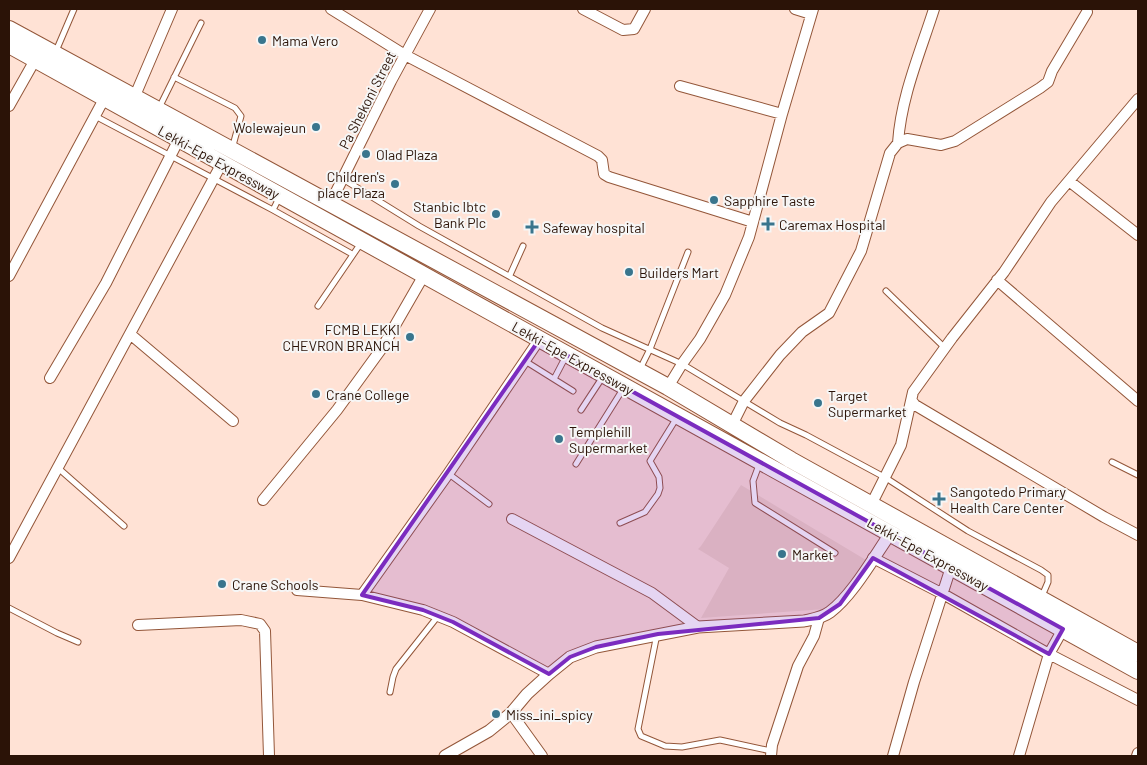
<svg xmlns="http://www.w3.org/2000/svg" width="1147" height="765" viewBox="0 0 1147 765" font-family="Barlow,sans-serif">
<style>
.built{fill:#f2d3c4}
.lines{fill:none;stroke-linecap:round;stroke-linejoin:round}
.service-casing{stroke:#935639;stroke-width:7}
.minor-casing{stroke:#935639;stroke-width:12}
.tertiary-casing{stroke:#935639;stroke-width:13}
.trunk-casing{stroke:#935639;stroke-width:18}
.service{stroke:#fff;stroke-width:5}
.minor{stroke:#fff;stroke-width:10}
.tertiary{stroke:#fff;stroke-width:11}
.trunk{stroke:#fff;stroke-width:16}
.marked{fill:#7b2cbf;fill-opacity:0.2;stroke:#7b2cbf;stroke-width:4;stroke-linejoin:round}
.poi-dot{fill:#39758d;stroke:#f6f6f6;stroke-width:2}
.labels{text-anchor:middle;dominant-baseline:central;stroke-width:4;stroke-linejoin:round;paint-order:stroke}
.poi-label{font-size:14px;fill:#2b1307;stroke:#f6f6f6;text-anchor:start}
.street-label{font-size:14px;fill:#2b1307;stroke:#f6f6f6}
</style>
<rect width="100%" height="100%" fill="#ffe2d5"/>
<path class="built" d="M741,485L866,560L842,595L826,609L701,618L729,568L698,549L701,546Z"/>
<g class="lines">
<defs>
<path id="service" d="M56,51L74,9
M174,77L235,108L241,116L232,149
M159,108L201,23
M95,116L273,210L279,198
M343,179L419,226L602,328L682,364L780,423L806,435L886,478L968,531L1041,570L1048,575V582L1042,596
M273,210L352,254
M510,275L523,246
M886,291L945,348
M318,306L361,243
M525,361L573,391
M640,369L650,349L688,252
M554,379L566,356
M581,410L602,378
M1112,462L1138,475
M576,464L623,389
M759,465L753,481L755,503L835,553
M57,467L124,526
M449,474L489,504
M620,523L645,512L658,494L660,488L659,477L650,461L676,419
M9,608L57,633L78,642
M657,634L638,729L641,736L665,746L682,747L720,740L771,751
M390,692L393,677L396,669L438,616"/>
<path id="minor" d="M331,9L405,55L598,156L602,160L604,174L609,177L753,222
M583,9L623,30L634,29L645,9
M795,9L811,14
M680,86L782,114
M134,98L172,9
M9,106L35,60
M898,143C901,97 920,53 934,9
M1069,181L1138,235
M330,204L391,81L430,9
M9,276L104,99
M997,280L1138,401
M130,334L233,421
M50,378L106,283L179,139
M668,387L682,364L700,339L725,295L749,237L782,114L813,9
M912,401L915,405L1104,517L1138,535
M732,425L744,401L780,355L802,332L829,313L861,251L890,153L898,143L907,139L941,145L955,141L1040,88L1048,82L1052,71L1087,12
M263,500L337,410L382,348L424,275
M871,505L901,445L913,392L952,338L1004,272L1051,202L1138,99
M512,519L652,593L698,627
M9,558L222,163
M873,558L943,594L1049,654L1138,700
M297,590L362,595L423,610L453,622L549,674
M362,595L448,474L539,340
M138,625L241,620L260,624L265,631L269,756
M511,713L542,756
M771,756L772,745L798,666L814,636L819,618
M893,756L914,682L951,567
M1019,756L1049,654L1063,629
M1137,756L1138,753"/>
<path id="tertiary" d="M445,756L489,731L511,713L527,694L549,674L570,657L596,647L698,627L804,621C813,619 822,618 830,612C852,596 874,557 890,534"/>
<path id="trunk" d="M9,29L668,387L791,460L1138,653
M9,45L1138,671"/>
</defs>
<use href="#service" class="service-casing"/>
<use href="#minor" class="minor-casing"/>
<use href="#tertiary" class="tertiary-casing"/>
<use href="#trunk" class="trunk-casing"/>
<use href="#service" class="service"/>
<use href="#minor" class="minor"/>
<use href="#tertiary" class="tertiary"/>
<use href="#trunk" class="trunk"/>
</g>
<path class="marked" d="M539,340L1063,629L1049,654L873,558L840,604L819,618L658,634L596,647L570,657L549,674L453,622L423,610L362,595Z"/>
<g class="poi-dot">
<circle cx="262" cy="40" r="5"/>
<circle cx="316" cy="127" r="5"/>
<circle cx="366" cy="154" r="5"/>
<circle cx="395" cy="184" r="5"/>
<circle cx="714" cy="200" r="5"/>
<circle cx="496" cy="214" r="5"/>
<path d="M765.5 216.5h5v5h5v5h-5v5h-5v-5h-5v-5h5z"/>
<path d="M529.5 219.5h5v5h5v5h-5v5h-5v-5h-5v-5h5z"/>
<circle cx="629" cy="272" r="5"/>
<circle cx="410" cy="337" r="5"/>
<circle cx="316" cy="394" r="5"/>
<circle cx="818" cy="403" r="5"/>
<circle cx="559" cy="439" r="5"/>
<path d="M936.5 491.5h5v5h5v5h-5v5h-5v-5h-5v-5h5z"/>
<circle cx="782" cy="554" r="5"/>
<circle cx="222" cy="584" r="5"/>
<circle cx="496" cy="714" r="5"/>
</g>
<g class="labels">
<g class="poi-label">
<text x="272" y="40">Mama Vero</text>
<text x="306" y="127" text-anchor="end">Wolewajeun</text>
<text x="376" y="154">Olad Plaza</text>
<text x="385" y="176" text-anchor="end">Children's<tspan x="385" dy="16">place Plaza</tspan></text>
<text x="724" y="200">Sapphire Taste</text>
<text x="486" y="206" text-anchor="end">Stanbic Ibtc<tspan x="486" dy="16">Bank Plc</tspan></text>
<text x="779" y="224">Caremax Hospital</text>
<text x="543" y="227">Safeway hospital</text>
<text x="639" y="272">Builders Mart</text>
<text x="400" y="329" text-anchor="end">FCMB LEKKI<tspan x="400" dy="16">CHEVRON BRANCH</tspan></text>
<text x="326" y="394">Crane College</text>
<text x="828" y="395">Target<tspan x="828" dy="16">Supermarket</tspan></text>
<text x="569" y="431">Templehill<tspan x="569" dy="16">Supermarket</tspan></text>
<text x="950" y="491">Sangotedo Primary<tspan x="950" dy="16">Health Care Center</tspan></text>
<text x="792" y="554">Market</text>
<text x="232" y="584">Crane Schools</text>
<text x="506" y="714">Miss_ini_spicy</text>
</g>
<g class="street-label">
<text transform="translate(367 100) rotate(-63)">Pa Shekoni Street</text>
<text transform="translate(219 162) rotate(29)">Lekki-Epe Expressway</text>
<text transform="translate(573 358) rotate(29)">Lekki-Epe Expressway</text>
<text transform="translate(928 554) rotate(29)">Lekki-Epe Expressway</text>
</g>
</g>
<rect width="1147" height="765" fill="none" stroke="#2b1307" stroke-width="20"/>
</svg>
